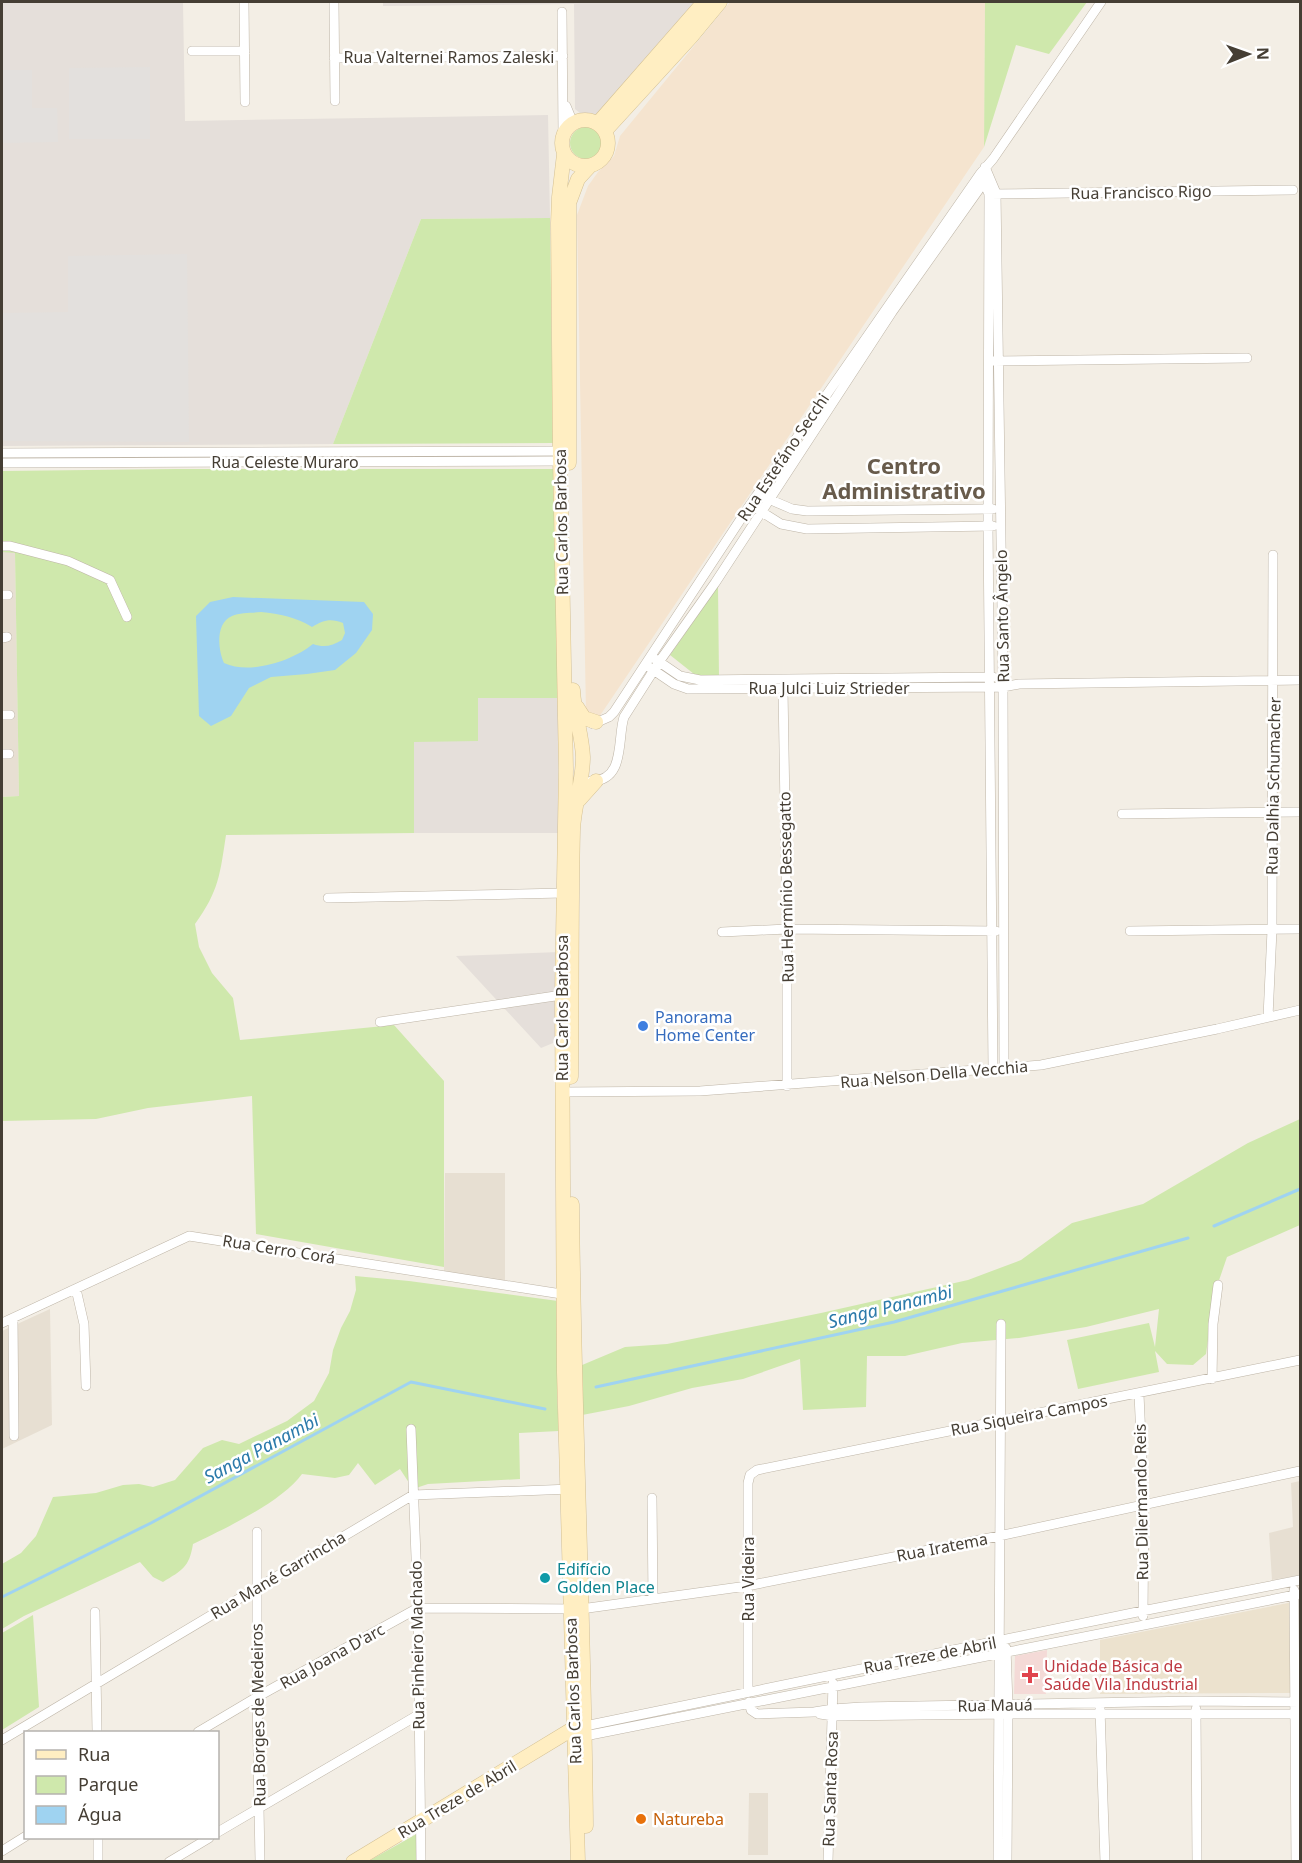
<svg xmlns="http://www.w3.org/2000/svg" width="1302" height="1863" viewBox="0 0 1302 1863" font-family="'Noto Sans',sans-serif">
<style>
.residential{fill:#e7dfd2}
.commercial{fill:#f5e4cf}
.industrial{fill:#e5dfda}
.education{fill:#ece2ce}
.medical{fill:#f4dad7}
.green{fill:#cfe8ac}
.parking{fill:#e3e0dd}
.water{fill:#9fd3f1;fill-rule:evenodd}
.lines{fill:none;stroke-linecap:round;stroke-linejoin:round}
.stream{stroke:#9fd3f1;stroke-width:3}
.street-casing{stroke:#beb5a7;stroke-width:10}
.secondary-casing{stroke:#d4c093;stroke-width:15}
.street{stroke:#fff;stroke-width:9}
.secondary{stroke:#ffeec2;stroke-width:14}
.shop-dot{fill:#3f7fe0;stroke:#fff;stroke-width:2}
.culture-dot{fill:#0f9aa8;stroke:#fff;stroke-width:2}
.health-dot{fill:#e0444e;stroke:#fff;stroke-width:2}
.food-dot{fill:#e8710a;stroke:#fff;stroke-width:2}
.labels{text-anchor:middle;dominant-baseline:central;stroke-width:5;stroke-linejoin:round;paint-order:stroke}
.street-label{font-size:16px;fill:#453e34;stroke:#fff}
.shop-label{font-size:16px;fill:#366cbe;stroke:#fff;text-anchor:start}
.culture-label{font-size:16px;fill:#0d838f;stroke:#fff;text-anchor:start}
.health-label{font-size:16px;fill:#be3a42;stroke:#fff;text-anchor:start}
.food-label{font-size:16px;fill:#c56008;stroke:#fff;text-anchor:start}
.water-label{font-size:18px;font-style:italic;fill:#2b7aaa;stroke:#fff}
.district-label{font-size:22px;font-weight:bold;fill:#685b4b;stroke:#fff}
</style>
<rect width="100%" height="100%" fill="#f3eee5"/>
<path class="residential" d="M2,552H15L19,796L2,797Z
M445,1173H505V1284L444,1275Z
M50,1309L52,1425L2,1449V1331Z
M1300,1481V1575L1272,1580L1269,1533L1293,1527L1291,1483Z
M749,1793H768V1855H748Z"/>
<path class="commercial" d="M730,2H985L984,147L597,720L586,713L577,215L588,186L598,172L614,156L620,136Z"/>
<path class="industrial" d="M2,2H183L185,121L548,115L550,218L421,219L333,444L2,446Z
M383,2H699L601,112L593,115L581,114L575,109L574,4L383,6Z
M478,698H558V833H414L413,741H478Z
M559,952L558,1041L541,1048L456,956Z"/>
<path class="education" d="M1293,1602L1294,1693L1100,1694V1640Z"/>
<path class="medical" d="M1047,1650L1046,1694H1014L1015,1656Z"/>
<path class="green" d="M985,2H1087L1049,54L1016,45L984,147Z
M570 143a16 16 0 1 1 32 0a16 16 0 1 1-32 0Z
M550,218L553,443L333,444L421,219Z
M176,469H556L558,698H478V741L414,742V833L226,835C220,874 219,891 195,924L199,947L212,973L233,998L240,1040L394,1025L444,1081V1267L256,1234L252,1096L148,1108L96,1119L2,1121V797L19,796L15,553L2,552V471Z
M718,586L719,678H699L670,655Z
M1300,1119V1225L1227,1257L1214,1295L1206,1354L1193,1365L1167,1364L1155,1351L1159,1372L1078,1389L1067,1340L1149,1323L1155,1347L1159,1309L1086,1327L1019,1338L962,1343L905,1356H867L866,1407L803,1410L800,1359L743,1379L692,1388L629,1406L577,1416L575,1368L625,1347L667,1344L821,1313L968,1280L1021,1260L1072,1223L1143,1204L1248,1143Z
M355,1276L409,1281L558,1301L557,1395L559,1431L519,1433L520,1479L428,1484L413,1489L400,1469L375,1485L358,1463L349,1475L335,1478L302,1474C282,1502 224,1529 193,1544C189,1568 182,1570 163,1582L153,1577L140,1562L24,1616L2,1629V1564L21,1553L36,1536L53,1497L96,1493L123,1485L139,1484L153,1487L175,1480L203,1448L222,1440L239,1444L287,1421L314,1401L329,1373L333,1350L341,1328L350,1311L356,1290Z
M33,1615L39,1707L2,1730V1633Z
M420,1832L419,1861L367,1862Z"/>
<path class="parking" d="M150,67V139H69V68Z
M2,70H32V108H57L58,142L2,143Z
M187,254L189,442L2,441V313L68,312V256Z"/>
<path class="water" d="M233,597L364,602L373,614L372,630L356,653L335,670L307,674L271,677L249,688L231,716L211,726L199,716L196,616L210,602ZM261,612C280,614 296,617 312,627C323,620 331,618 343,623L345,633L342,640C332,646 324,648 313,644C292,661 250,675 224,663C218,650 215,623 232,616C240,612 253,613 261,612Z"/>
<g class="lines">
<path class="stream" d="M1214,1226L1300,1189
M596,1387L894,1322L1188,1238
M2,1597L151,1523L411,1382L545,1409"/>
<defs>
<path id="street" d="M244,2L245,102
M334,2L335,101
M562,12L563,135
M192,51H245
M334,58L563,56
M566,106L573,123
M985,167L996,193L1003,679L1004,1068
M980,174L989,194L988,526L993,1069
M990,194L1293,190
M993,361L1247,358
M2,453L563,451
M2,463L563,461
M764,497L792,509L807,511L993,509
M757,509L781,524L807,529L993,526
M2,546H10L68,561L110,580L127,617
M2,595H8
M2,638L7,637
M655,659L680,676L700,680L993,677
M649,667L674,684L688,689L1003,687L1019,684L1300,680
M783,689L787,929V1086
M2,715H10
M593,724L609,717L614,712L750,505L980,174L993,159L1101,2
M2,754H9
M591,781C626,781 617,738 624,717L659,662L715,583L892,312L987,178
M1122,814L1300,812
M328,898L563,893
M1130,931L1300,929
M722,932L787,929L996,931
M1268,1017L1272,930L1273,555
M380,1022L562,995
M562,1092L700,1091L1041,1065L1217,1029L1300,1010
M76,1289L84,1324L86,1386
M13,1318L14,1436
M2,1323L189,1236L568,1295
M1212,1379L1213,1324L1218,1285
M1139,1394L1144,1505L1143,1616
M411,1429L418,1608L421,1862
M652,1498L653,1599
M257,1532V1697L260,1862
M1294,1590L1296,1862
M95,1612L97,1732
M1006,1648L1008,1705L1007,1862
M748,1692V1483L750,1475L757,1470L1300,1360
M749,1702L751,1710L757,1714L814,1712L833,1709L861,1707L1196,1701L1300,1702
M1100,1708L1105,1862
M1196,1709L1197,1862
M820,1714L833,1716L1008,1714H1300
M585,1726L1142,1611L1300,1580
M198,1732L257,1697L418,1608L581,1609L747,1586L999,1536L1300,1471
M585,1736L1300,1594
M2,1740L413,1495L571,1489
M218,1832L418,1715
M98,1838V1862
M2,1851L26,1836
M169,1862L209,1838
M828,1862L833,1683
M998,1862L1001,1324"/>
<path id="secondary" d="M562 143a23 23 0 1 1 46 0a23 23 0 1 1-46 0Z
M598,123L704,2
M605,131L691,37L720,2
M564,154L559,197L558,223L560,457L566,769L562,995L564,1372L578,1862
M569,463V203L578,179L590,166
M577,707L584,718L596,722
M579,800L596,781
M571,1077C572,994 571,912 573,830C574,805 583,782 583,757C582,734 574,713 573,690
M572,1204C574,1411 584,1619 586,1826
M353,1862L574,1728L580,1727"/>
</defs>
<use href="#street" class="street-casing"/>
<use href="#secondary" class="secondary-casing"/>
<use href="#street" class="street"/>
<use href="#secondary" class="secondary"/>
</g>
<circle class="shop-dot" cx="643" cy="1026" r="6"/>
<circle class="culture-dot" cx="545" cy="1578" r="6"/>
<path class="health-dot" d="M1027 1666h6v6h6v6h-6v6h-6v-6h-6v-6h6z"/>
<circle class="food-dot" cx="641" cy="1819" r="6"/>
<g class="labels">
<g class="street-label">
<text x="449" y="57">Rua Valternei Ramos Zaleski</text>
<text transform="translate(1141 192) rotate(-1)">Rua Francisco Rigo</text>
<text transform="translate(783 457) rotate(-56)">Rua Estefáno Secchi</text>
<text x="285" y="462">Rua Celeste Muraro</text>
<text transform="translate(561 522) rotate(-91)">Rua Carlos Barbosa</text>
<text transform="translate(1002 616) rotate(-91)">Rua Santo Ângelo</text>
<text x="829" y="688">Rua Julci Luiz Strieder</text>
<text transform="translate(1273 786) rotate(-89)">Rua Dalhia Schumacher</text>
<text transform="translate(786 887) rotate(-91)">Rua Hermínio Bessegatto</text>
<text transform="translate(562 1008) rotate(-90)">Rua Carlos Barbosa</text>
<text transform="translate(934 1074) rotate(-5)">Rua Nelson Della Vecchia</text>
<text transform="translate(279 1249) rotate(9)">Rua Cerro Corá</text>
<text transform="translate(1029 1415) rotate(-11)">Rua Siqueira Campos</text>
<text transform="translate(1141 1502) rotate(-91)">Rua Dilermando Reis</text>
<text transform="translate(942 1547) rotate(-11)">Rua Iratema</text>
<text transform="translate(278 1575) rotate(-31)">Rua Mané Garrincha</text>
<text transform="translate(748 1579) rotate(-90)">Rua Videira</text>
<text transform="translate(417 1645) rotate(-91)">Rua Pinheiro Machado</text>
<text transform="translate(930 1655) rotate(-11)">Rua Treze de Abril</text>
<text transform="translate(332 1656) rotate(-29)">Rua Joana D'arc</text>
<text transform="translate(573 1691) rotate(-92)">Rua Carlos Barbosa</text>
<text transform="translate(995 1705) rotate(-1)">Rua Mauá</text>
<text transform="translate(258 1715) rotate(-91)">Rua Borges de Medeiros</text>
<text transform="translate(830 1789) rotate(-88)">Rua Santa Rosa</text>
<text transform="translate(457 1799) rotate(-31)">Rua Treze de Abril</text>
</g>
<g class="shop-label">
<text x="655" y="1017">Panorama<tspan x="655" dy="18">Home Center</tspan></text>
</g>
<g class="culture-label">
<text x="557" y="1569">Edifício<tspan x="557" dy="18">Golden Place</tspan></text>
</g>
<g class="health-label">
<text x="1044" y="1666">Unidade Básica de<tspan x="1044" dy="18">Saúde Vila Industrial</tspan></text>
</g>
<g class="food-label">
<text x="653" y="1819">Natureba</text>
</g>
<g class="water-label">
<text transform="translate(890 1306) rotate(-14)">Sanga Panambi</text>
<text transform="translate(261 1448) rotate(-28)">Sanga Panambi</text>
</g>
<g class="district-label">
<text x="904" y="465">Centro<tspan x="904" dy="25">Administrativo</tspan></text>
</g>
</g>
<rect width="1302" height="1863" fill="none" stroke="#453e34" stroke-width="6"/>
<rect x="24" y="1731" width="195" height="108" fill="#ffffff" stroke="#b5b2ae" stroke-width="1.5"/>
<rect x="36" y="1750" width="30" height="9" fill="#ffeec2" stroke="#b5b2ae" stroke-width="1.5"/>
<text x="78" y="1761" font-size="18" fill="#453e34">Rua</text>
<rect x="36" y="1776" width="30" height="18" fill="#cfe8ac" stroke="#b5b2ae" stroke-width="1.5"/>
<text x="78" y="1791" font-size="18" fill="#453e34">Parque</text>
<rect x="36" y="1806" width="30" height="18" fill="#9fd3f1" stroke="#b5b2ae" stroke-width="1.5"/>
<text x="78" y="1821" font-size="18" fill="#453e34">Água</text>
<g transform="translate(1248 54) rotate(89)" stroke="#ffffff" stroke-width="4.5" paint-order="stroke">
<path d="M0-4.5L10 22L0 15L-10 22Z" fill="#453e34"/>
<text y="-9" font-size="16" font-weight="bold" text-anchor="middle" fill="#453e34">N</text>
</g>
</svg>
